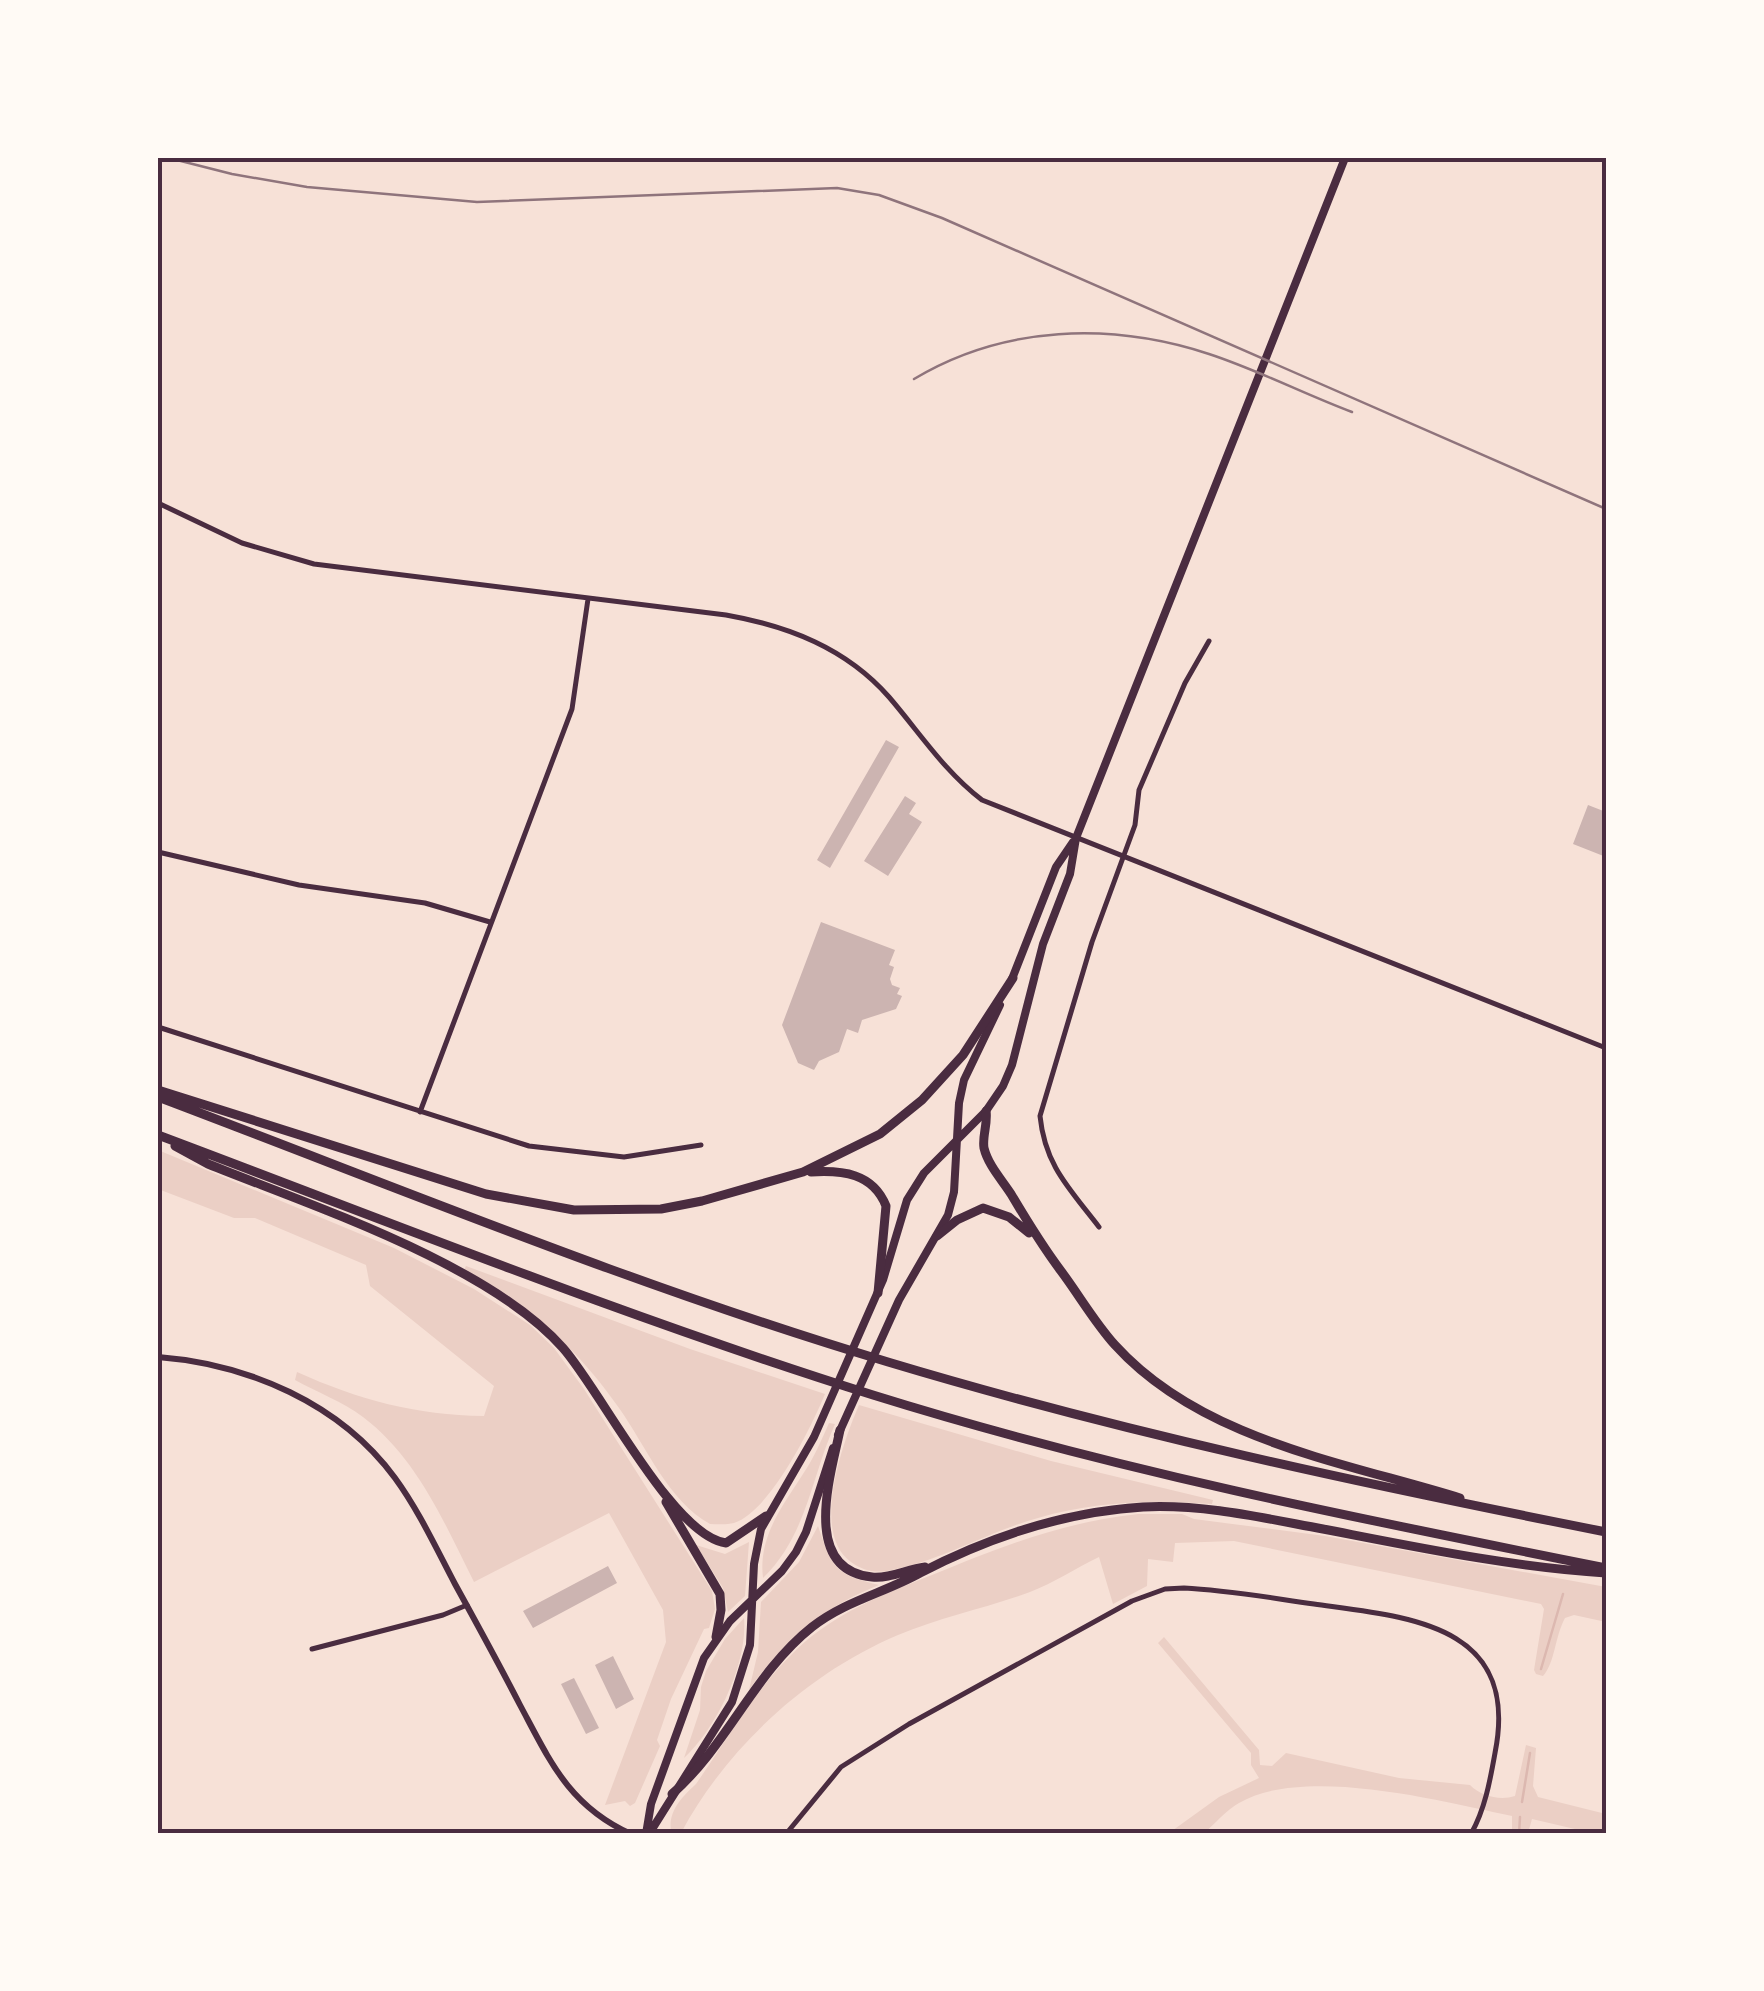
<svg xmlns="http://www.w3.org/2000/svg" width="1764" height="1991" viewBox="0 0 1764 1991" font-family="'Public Sans',sans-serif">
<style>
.green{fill:#ebcfc5}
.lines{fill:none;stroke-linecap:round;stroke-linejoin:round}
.stream{stroke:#dcb8b0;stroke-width:2.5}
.building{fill:#ccb4b1}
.minor{stroke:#4a2c40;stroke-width:5}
.secondary{stroke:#4a2c40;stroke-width:6}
.primary{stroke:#4a2c40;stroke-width:8}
.motorway{stroke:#4a2c40;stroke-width:9}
.rail{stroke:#8f747c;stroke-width:2.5}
.neatline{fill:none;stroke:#4a2c40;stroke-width:4}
</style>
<rect width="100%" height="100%" fill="#f7e1d7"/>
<path class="green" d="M158,1150L394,1248L474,1289L530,1325L554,1348L584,1389L712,1591L715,1609L709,1628L704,1629L671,1699L657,1740L660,1746L635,1803L630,1806L625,1801L605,1805L666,1642L663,1610L609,1513L474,1582C444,1522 417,1458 363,1417C343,1402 317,1392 295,1380L297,1372C359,1400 416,1415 484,1416L494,1386L370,1286L366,1265L255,1218H234L158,1189Z
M466,1266L690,1349L825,1394C811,1428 770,1511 734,1523C726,1525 717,1524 710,1524C668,1501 646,1446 619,1408C575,1345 530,1308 464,1270Z
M859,1405L1051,1461L1213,1500L1212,1504C1153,1500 1096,1501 1038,1518C987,1532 939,1562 887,1571C873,1573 862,1570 851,1562C810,1533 843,1442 859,1405Z
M829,1423L835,1424C811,1478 807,1535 763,1578C758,1537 782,1507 803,1474C814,1458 821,1441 829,1423Z
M1138,1514H1182L1194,1519L1325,1536L1606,1587V1622L1574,1615L1565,1618C1555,1636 1555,1663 1543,1676L1536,1674L1534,1670L1544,1609L1541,1604L1234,1541L1175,1543L1173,1562L1148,1559L1147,1586L1113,1604L1099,1557C1076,1568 1054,1583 1030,1592C987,1608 941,1617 898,1635C808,1673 727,1747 681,1833L671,1831C668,1811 682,1797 696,1784C727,1739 757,1687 797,1649C835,1613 884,1594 932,1575C1003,1546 1060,1523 1138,1514Z
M818,1526C833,1569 834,1574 879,1585C823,1607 783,1641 749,1690L758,1652L761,1602L799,1562Z
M749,1542L745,1596L728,1612L723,1588L696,1545L725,1554Z
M744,1618C748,1664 716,1729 684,1758L700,1710L701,1687L706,1671L725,1639Z
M1164,1637L1259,1750L1260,1765L1272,1766L1286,1753L1399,1778L1470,1785C1481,1796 1500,1801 1515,1796L1526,1745L1536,1748L1533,1786L1538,1797L1606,1814V1833H1592L1532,1819L1528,1833H1512V1816C1442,1801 1303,1765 1239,1803C1226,1810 1215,1824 1204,1833H1169L1219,1797L1259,1778L1251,1765V1753L1158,1643Z"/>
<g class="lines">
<path class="stream" d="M1541,1669L1563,1594
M1522,1802L1530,1753
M1519,1834L1520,1817"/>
</g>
<path class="building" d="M886,740L899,747L830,868L817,860Z
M905,796L916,803L909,814L922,822L888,876L864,861Z
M1588,805L1606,812V857L1573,844Z
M821,922L895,950L889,965L894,967L890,979L892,985L900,988L897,994L902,996L896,1009L862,1020L858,1033L847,1029L839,1052L819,1061L814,1070L798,1063L782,1025Z
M608,1566L617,1583L533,1628L523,1611Z
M613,1656L634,1699L616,1709L595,1665Z
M574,1678L599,1728L586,1734L561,1684Z"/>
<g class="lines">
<path class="minor" d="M158,503L242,543L314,564L726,615C788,626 846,648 889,697C920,733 944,771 982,800L1606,1048
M158,852L299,885L425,903L490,922
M158,1027L529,1146L624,1157L701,1145
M420,1112L572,709L588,599
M1099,1227C1070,1189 1045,1166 1040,1116L1092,942L1135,825L1139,790L1185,683L1209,641
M312,1649L443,1615L467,1605
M786,1834L841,1767L909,1724L1132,1601L1165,1589L1184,1588C1227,1590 1271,1598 1314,1604C1407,1617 1521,1623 1495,1753C1490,1781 1485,1809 1471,1834"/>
<path class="secondary" d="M158,1357C248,1364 340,1403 395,1478C419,1511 436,1548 455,1584C477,1624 499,1664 520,1705C550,1761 569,1806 631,1834"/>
<path class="primary" d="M1012,979L1056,867L1073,842
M838,1435L899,1300L948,1215L954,1192L959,1103L964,1080L1000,1005
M646,1834L651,1804L704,1658L730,1621L782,1571L796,1552L806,1532L833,1448
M649,1834L732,1702L750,1645L754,1564L761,1529L814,1437L883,1280L907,1200L924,1173L986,1111L1003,1086L1012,1065L1043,944L1070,874L1076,838L1345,158"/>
<path class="motorway" d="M158,1090L486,1194L574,1210L661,1209L702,1201L803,1172L880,1134L922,1100L963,1055L1013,978
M158,1097C399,1188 640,1288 888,1362C1124,1433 1364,1484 1606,1532
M986,1111C988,1123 982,1137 984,1148C988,1165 1002,1180 1011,1194C1027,1221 1042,1246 1061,1271C1079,1295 1095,1323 1115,1345C1201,1440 1344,1462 1460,1498
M158,1135C395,1224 631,1319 873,1395C1113,1470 1360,1519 1606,1568
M175,1146L208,1164C312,1206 489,1264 563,1348C601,1391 673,1536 726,1543L766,1516
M811,1172C842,1170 873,1173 886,1206L878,1293
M937,1236L957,1220L983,1208L1009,1217L1029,1233
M840,1430C831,1474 800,1570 872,1577C890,1579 907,1569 925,1567
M666,1502L720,1594L721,1610L716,1637
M672,1794C727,1746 754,1673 812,1627C845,1601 884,1593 920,1573C989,1537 1065,1512 1143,1507C1204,1504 1263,1518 1323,1529C1416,1547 1511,1567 1606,1573"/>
<path class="rail" d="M169,158L232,174L307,187L477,202L837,188L879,195L942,218L1606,509
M914,379C1004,325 1111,322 1209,354C1258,370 1304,394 1352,412"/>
</g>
<rect width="1764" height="1991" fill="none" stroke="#fffaf5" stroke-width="320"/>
<rect x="160" y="160" width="1444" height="1671" class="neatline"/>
</svg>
